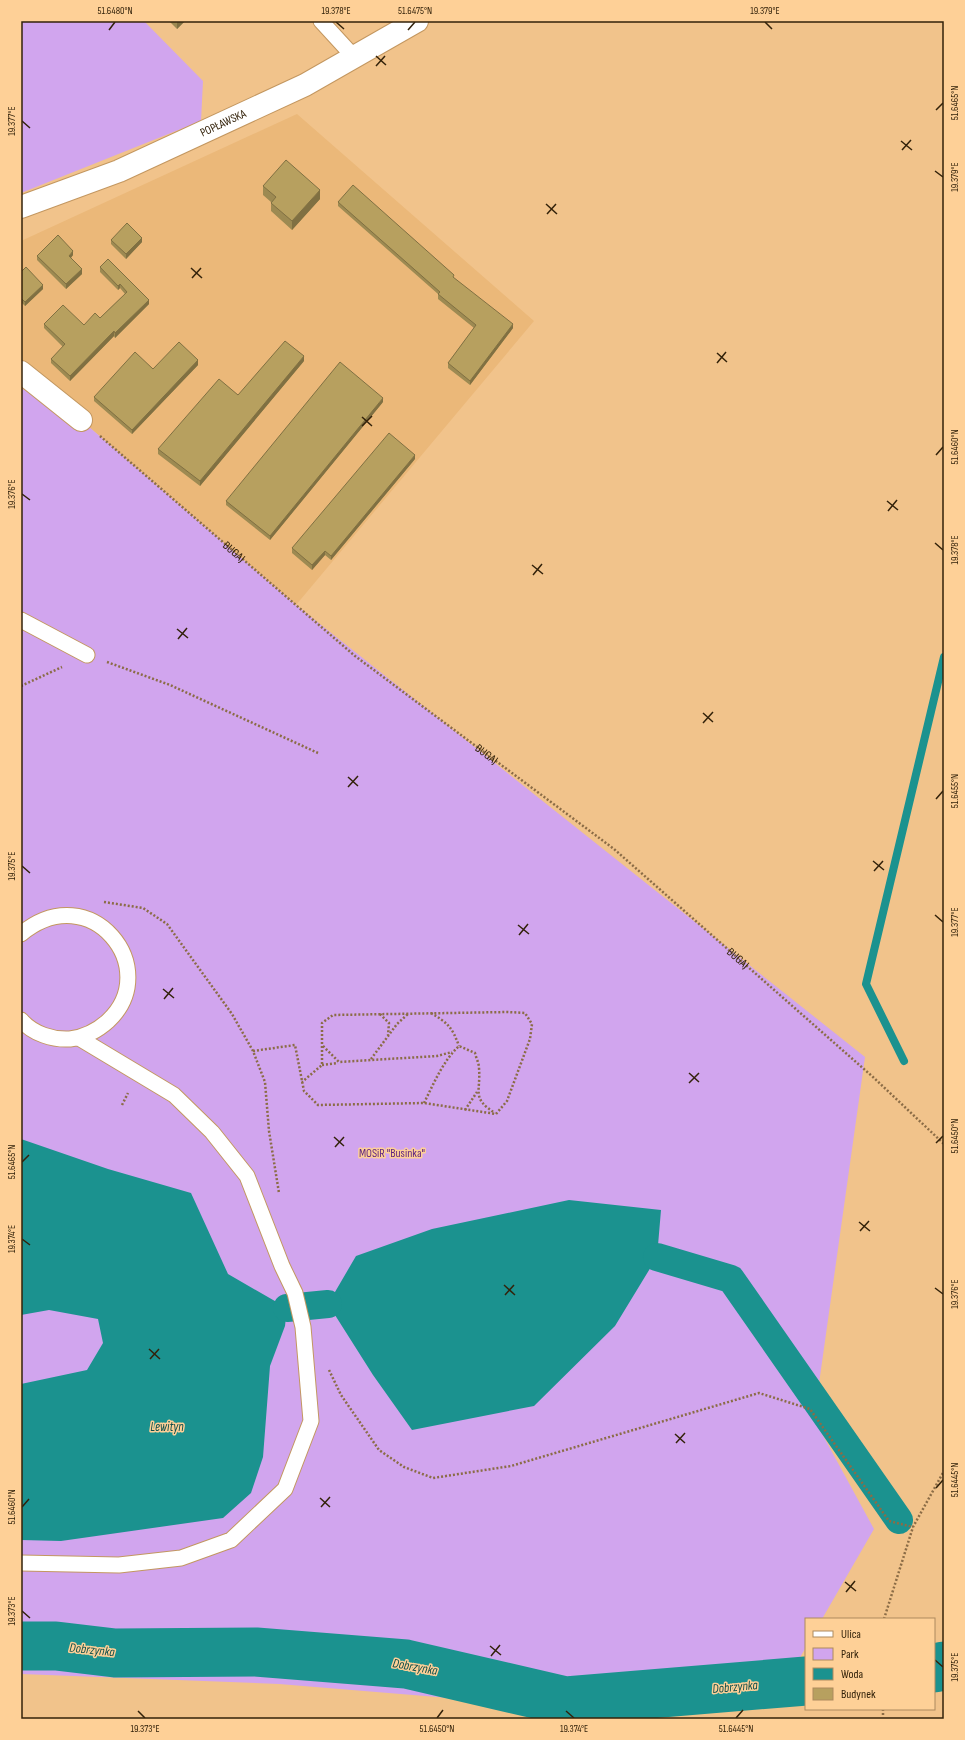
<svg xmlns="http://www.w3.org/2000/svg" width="965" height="1740" viewBox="0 0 965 1740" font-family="'Sofia Sans Condensed',sans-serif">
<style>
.built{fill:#ebb879}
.green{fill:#d1a5ee}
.water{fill:#1b928f}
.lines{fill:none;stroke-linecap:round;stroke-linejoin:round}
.stream{stroke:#1b928f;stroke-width:8}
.canal{stroke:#1b928f;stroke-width:28}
.river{stroke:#1b928f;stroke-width:49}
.service-casing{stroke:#c39760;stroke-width:17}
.minor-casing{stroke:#c39760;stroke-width:24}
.path{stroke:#8b6c46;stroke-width:2.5;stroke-dasharray:2 2;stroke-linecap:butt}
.service{stroke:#fff;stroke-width:15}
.minor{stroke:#fff;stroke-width:22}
.wall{fill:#9d8a52}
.shaded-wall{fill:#807042}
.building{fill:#b7a05f;stroke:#807042}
.ticks{fill:none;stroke:#33220a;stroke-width:1.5}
.labels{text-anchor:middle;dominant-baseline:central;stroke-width:3;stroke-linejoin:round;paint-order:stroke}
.street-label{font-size:12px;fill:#33220a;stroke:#fed097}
.park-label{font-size:12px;fill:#612581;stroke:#fed097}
.water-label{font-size:13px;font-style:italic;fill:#0d4e4b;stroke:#fed097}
.neatline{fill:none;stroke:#33220a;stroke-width:1.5}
.ticks-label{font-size:10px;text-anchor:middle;fill:#33220a}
</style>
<rect width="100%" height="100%" fill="#f1c38b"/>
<path class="built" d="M297,114L534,321L296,605L81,420L21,372V241Z"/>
<path class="green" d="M21,21H144L203,81L201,121L21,193Z
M21,388L81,420L296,605L865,1057L814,1419L874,1529L822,1619H806V1647L775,1701L594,1710L279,1684L21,1674Z"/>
<path class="water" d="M21,1139L108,1169L191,1193L228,1274L287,1308L285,1326L270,1366L263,1457L251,1493L223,1518L61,1541L21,1540V1384L87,1370L103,1343L98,1319L49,1310L21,1315Z
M569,1200L661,1210L657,1257L615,1326L534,1406L412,1430L373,1375L328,1304L356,1256L432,1229Z"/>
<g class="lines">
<path class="stream" d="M904,1061L866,984L944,657"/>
<path class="canal" d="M657,1257L731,1279L899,1520
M287,1308L328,1304"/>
<path class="river" d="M21,1646H56L115,1653L256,1652L406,1664L566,1701L806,1681
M934,1668L944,1666"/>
<defs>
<path id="service" d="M321,21L354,57
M21,620L87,655
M21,934C91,876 164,969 108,1021C97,1031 85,1037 70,1039C53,1040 33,1034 21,1020
M21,1563L119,1565L181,1558L231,1540L285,1489L311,1421L303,1327L295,1293L282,1266L247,1176L212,1132L174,1095L79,1038"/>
<g id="minor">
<path id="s2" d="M21,207L119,171L305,85L417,21"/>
<path d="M21,372L81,420"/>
</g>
</defs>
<use href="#service" class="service-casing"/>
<use href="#minor" class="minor-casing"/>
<g class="path">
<path id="s1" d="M100,436L355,656L614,849L873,1077L944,1144"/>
<path d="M107,662L170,685L318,753"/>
<path d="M21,686L62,667"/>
<path d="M104,902L143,908L167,924L232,1014L253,1051L265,1082L269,1131L279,1193"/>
<path d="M431,1013C448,1023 452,1027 459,1046"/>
<path d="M380,1014L389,1023L388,1035"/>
<path d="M323,1046L339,1062L437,1056L452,1052"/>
<path d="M253,1051L295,1045L304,1091L318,1105L424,1103L496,1114L507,1101L530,1039L532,1024L525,1013L508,1012L333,1015L322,1023V1065L302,1082"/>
<path d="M371,1059L397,1024L409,1013"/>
<path d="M322,1065L338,1063"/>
<path d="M424,1103C434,1083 443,1061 459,1046L475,1053C476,1058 479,1063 479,1068C481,1092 471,1098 495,1113"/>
<path d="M122,1105L128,1093"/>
<path d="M465,1110L477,1092"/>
<path d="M329,1370L341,1395L379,1450L404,1467L433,1478L511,1466L759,1393L810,1409L889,1521L913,1527"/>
<path d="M884,1619L913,1527L944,1471"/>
<path d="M883,1709V1715"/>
</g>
<use href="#service" class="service"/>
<use href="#minor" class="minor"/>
</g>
<path class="wall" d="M169,21H185L177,29Z
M263,186L320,199L292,230L271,211V202L263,195Z
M338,202L454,278L513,328L470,385L448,368V363L474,328L438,299V294L338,206Z
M111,240L142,242L126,259L111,244Z
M73,255L71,258L82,274L66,289L37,260V256Z
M100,267L149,304L115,338L114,336L70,381L51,363V359L63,347L44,328V324L84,325L100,318L125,294L120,288L118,290L100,272Z
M21,272L43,289L25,306L21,302Z
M304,361L200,486L158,454V449L238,395Z
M198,365L132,434L94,401V397L153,369Z
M383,402L270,540L226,505V501Z
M415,459L331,560L325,555L312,570L292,553V548Z"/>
<path class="shaded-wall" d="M177,21H185L177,29Z
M320,190V199L292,230V221Z
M142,238V242L126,259V254Z
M73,251V255L69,260V256Z
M82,269V274L66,289V284Z
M120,284V288L118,290V286Z
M43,285V289L25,306V302Z
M149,300V304L115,338V333Z
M513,324V328L470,385V381Z
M114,331V336L70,381V376Z
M304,356V361L200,486V481Z
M198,360V365L132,434V430Z
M383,398V402L270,540V536Z
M415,455V459L331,560V556Z
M325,551V555L312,570V565Z"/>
<path class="building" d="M286,160L320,190L292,221L271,203L276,197L263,186Z
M353,185L454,275L453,277L513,324L470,381L448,363L476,325L438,294L440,292L338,202Z
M127,223L142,238L126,254L111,240Z
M58,235L73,251L69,256L82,269L66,284L37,256Z
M108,259L149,300L115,333L114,331L70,376L51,359L65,344L44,324L63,305L84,325L95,313L100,318L127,292L120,284L118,286L100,267Z
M26,267L43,285L25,302L21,298V272Z
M285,341L304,356L200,481L158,449L219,379L238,395Z
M179,342L198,360L132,430L94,397L135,352L153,369Z
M340,362L383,398L270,536L226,501Z
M389,433L415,455L331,556L325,551L312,565L292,548Z"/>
<path class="ticks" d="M336,22L344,29M765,22L772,29M109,30L115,22M408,30L415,22M376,56L386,65M376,66L385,56M936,110L943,103M22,121L30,128M901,141L912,150M902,150L911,140M935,171L943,177M546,204L557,214M547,214L556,204M191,268L202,278M192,278L201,268M717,353L727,362M717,363L726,352M362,417L372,426M362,426L372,416M936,455L943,447M22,494L30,500M887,501L898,510M888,511L897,500M935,543L943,550M532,565L543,574M533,575L542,564M177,629L188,638M178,639L187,628M703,713L713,722M703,723L713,712M348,777L358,786M348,787L358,776M936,799L943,791M873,861L884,870M22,866L30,873M874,871L883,861M935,915L943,922M518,925L529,934M519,935L528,924M163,989L174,998M164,999L173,988M689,1073L699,1082M689,1083L699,1073M334,1137L344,1146M936,1143L943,1136M335,1147L344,1137M22,1162L29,1155M859,1222L870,1231M860,1231L869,1221M22,1239L30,1245M504,1285L515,1295M935,1288L943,1294M505,1295L514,1285M149,1349L160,1359M150,1359L159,1349M675,1434L685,1443M676,1443L685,1433M936,1488L943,1480M320,1498L330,1507M22,1507L29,1499M321,1507L330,1497M845,1582L856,1591M846,1592L855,1581M22,1611L30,1618M490,1646L501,1655M491,1656L500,1645M935,1660L943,1667M138,1711L145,1718M566,1711L574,1718M437,1718L443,1710M736,1718L743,1710"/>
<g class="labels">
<g class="street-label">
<text stroke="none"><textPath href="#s2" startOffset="219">POPŁAWSKA</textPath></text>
<text stroke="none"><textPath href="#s1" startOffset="177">BUGAJ</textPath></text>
<text stroke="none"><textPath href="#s1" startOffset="501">BUGAJ</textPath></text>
<text stroke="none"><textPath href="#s1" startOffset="825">BUGAJ</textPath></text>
</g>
<g class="park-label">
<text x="392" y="1153">MOSiR "Businka"</text>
</g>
<g class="water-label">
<text x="167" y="1427">Lewityn</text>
<text transform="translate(92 1650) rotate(6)">Dobrzynka</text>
<text transform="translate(415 1667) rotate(10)">Dobrzynka</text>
<text transform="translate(735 1687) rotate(-5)">Dobrzynka</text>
</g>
</g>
<rect width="965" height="1740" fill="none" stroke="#fed097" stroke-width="44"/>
<rect x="805" y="1618" width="130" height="92" fill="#fed097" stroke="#ad8a5f"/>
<rect x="813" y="1631" width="20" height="6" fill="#ffffff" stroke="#ad8a5f"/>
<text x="841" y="1638" font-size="12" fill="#33220a">Ulica</text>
<rect x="813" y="1648" width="20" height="12" fill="#d1a5ee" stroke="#ad8a5f"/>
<text x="841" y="1658" font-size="12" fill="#33220a">Park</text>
<rect x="813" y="1668" width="20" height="12" fill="#1b928f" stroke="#ad8a5f"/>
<text x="841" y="1678" font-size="12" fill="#33220a">Woda</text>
<rect x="813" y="1688" width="20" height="12" fill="#b7a05f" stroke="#ad8a5f"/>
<text x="841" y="1698" font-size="12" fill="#33220a">Budynek</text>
<rect x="22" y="22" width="921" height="1696" class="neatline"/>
<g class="ticks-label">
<text x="115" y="14">51.6480°N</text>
<text x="336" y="14">19.378°E</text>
<text x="415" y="14">51.6475°N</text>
<text x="765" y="14">19.379°E</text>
<text transform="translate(954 103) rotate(-90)" y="4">51.6465°N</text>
<text transform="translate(11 121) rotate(-90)" y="4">19.377°E</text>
<text transform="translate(954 177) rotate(-90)" y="4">19.379°E</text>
<text transform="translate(954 447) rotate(-90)" y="4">51.6460°N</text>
<text transform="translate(11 494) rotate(-90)" y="4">19.376°E</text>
<text transform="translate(954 550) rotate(-90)" y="4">19.378°E</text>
<text transform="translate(954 791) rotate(-90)" y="4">51.6455°N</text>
<text transform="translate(11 866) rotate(-90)" y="4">19.375°E</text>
<text transform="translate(954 922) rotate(-90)" y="4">19.377°E</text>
<text transform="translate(954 1136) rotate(-90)" y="4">51.6450°N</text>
<text transform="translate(11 1162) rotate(-90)" y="4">51.6465°N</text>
<text transform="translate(11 1239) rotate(-90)" y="4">19.374°E</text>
<text transform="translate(954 1294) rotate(-90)" y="4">19.376°E</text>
<text transform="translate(954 1480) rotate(-90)" y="4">51.6445°N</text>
<text transform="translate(11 1507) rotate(-90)" y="4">51.6460°N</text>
<text transform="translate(11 1611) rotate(-90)" y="4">19.373°E</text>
<text transform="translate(954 1667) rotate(-90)" y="4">19.375°E</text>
<text x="145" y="1732">19.373°E</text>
<text x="437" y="1732">51.6450°N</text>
<text x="574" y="1732">19.374°E</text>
<text x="736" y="1732">51.6445°N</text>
</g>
</svg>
